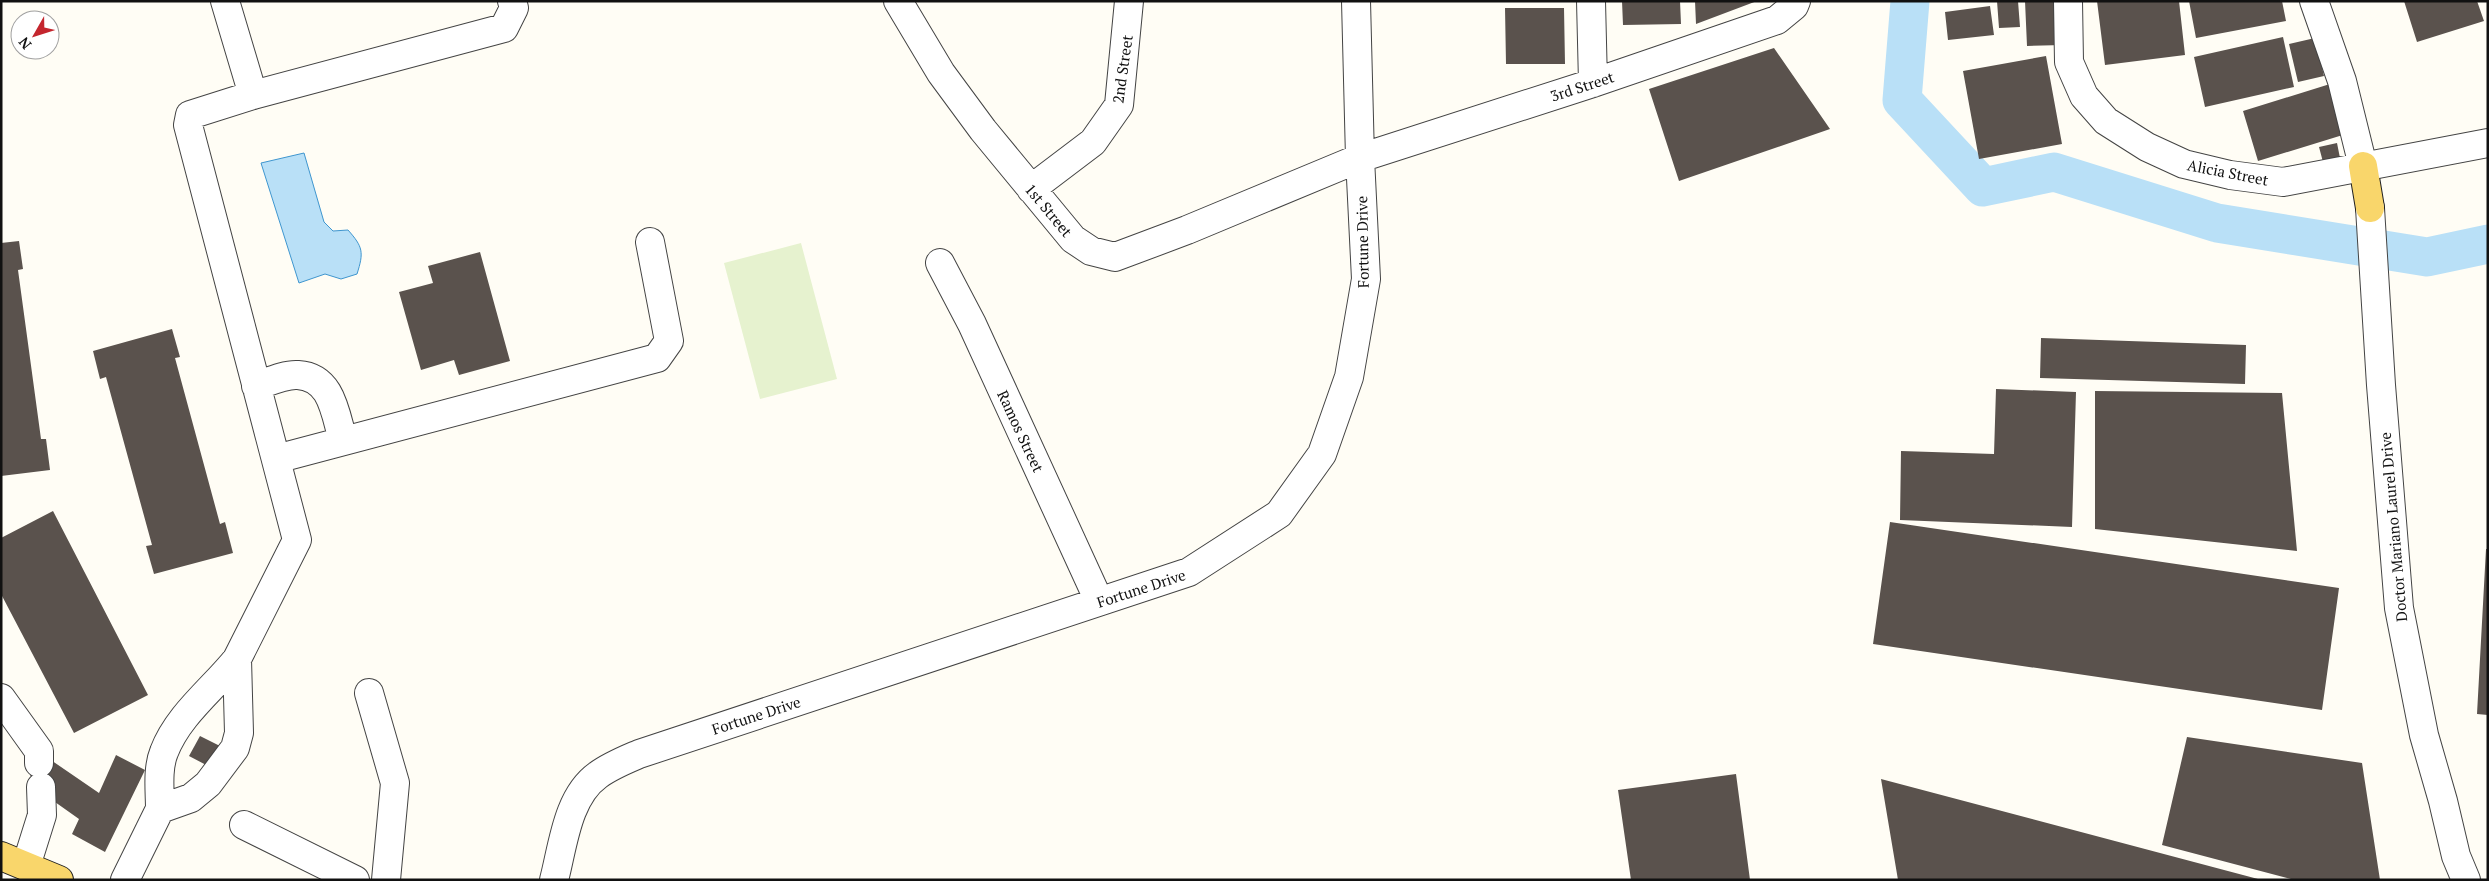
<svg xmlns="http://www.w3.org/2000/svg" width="2489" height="881" viewBox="0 0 2489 881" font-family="'PT Serif',serif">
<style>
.pitch{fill:#e6f2cf}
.water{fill:#b9e0f7;stroke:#3f96cf}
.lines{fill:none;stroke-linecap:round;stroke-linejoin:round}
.canal{stroke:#b9e0f7;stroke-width:39}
.building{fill:#5a524d}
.minor-casing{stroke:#444;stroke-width:30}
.major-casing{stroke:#222;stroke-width:30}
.minor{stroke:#fff;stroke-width:28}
.major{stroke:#f9d66b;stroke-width:28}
.labels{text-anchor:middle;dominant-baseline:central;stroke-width:5;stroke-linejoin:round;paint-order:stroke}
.street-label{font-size:15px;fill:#111;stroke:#fff}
</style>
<rect width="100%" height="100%" fill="#fffdf5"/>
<path class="pitch" d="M801,243L837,379L760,399L724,263Z"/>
<path class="water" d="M304,153L324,222L333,231L348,230C363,247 364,252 357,274L341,279L325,274L299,283L261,163Z"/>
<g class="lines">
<path class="canal" d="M1910,1L1902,100L1983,187L2054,172L2217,223L2427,257L2488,244"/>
</g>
<path class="building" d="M1622,1H1680L1681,24L1623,25Z
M1695,1H1757L1696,24Z
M1997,1H2018L2020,27L1999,28Z
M2025,1H2062L2063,45L2027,46Z
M2097,1H2179L2185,55L2105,65Z
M2189,1H2282L2286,21L2196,38Z
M2404,1H2477L2484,21L2417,42Z
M1990,6L1994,35L1948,40L1945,12Z
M1505,8H1564L1565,64H1506Z
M2283,37L2294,87L2205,107L2194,57Z
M2315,38L2324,76L2298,82L2289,44Z
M1774,48L1830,129L1679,181L1649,89Z
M2046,56L2062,144L1979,159L1963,71Z
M2330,84L2346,134L2258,161L2243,111Z
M2337,143L2340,158L2323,162L2319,147Z
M19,241L23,269L18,270L41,439H46L50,470L1,476V243Z
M480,252L510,361L459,375L454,360L421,370L399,292L433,283L428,266Z
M172,329L180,357L175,358L220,524L225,522L233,553L154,574L146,546L152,545L106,377L100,379L93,351Z
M2041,338L2246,345L2245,384L2040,378Z
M1996,389L2076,392L2072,527L1900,520L1901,451L1994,454Z
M2095,391L2282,393L2297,551L2095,529Z
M53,511L148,695L74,733L1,594V538Z
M1890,522L2339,588L2322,710L1873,644Z
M2486,549H2488V715L2477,714Z
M200,736L220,746L210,767L189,756Z
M2187,737L2362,763L2380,880H2295L2162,845Z
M116,755L145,770L105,852L72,834L79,819L55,802L30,775L45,756L99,793Z
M1736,774L1750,880H1631L1618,790Z
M1881,779L2258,879V880H1898Z"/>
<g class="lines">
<defs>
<path id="minor" d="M225,1L253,95
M898,1L941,73L983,130L1073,239L1091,251L1115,257L1187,230L1360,158L1593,83L1777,20L1794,6L1796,1
M1591,1L1593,83
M2068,1L2069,62L2084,96L2106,121L2147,147L2184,164L2230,175L2283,182L2488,143
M2314,1L2342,81L2363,166
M1031,189L1093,142L1119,105L1129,1
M2370,208L2381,385L2399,608L2424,735L2443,801L2456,856L2466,880
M940,263L972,324L1099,601
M256,386C268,382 285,374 298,375C332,377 335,413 343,440
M276,459L657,358L669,341L650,242
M369,693L395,783L386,880
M1,698L39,751V763
M160,809C160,792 157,769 164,752C178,715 213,689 237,659
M244,825L355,880
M26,866L42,815L41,787
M125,880L160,809L191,798L208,784L235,748L239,733L237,659L297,540L188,125L190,115L253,95L504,28L514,8L512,1
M554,880C563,846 567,797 598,775C610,766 625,760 639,754L1189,572L1279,514L1322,454L1349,377L1366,279L1360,158L1356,1"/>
<path id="major" d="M2363,166L2370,208
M1,856L59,880"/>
</defs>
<use href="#minor" class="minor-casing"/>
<use href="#major" class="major-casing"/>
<use href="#minor" class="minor"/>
<use href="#major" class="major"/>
</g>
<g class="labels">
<g class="street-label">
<text transform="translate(1122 69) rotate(-82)">2nd Street</text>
<text transform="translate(1582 86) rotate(-18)">3rd Street</text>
<text transform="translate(2228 172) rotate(11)">Alicia Street</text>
<text transform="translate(1049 210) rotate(50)">1st Street</text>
<text transform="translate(1362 242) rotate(-91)">Fortune Drive</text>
<text transform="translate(1021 431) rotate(65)">Ramos Street</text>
<text transform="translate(2393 527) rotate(-95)">Doctor Mariano Laurel Drive</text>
<text transform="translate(1141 588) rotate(-18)">Fortune Drive</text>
<text transform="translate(756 715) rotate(-18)">Fortune Drive</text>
</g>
</g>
<rect width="2489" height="881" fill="none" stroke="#111111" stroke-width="5"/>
<g transform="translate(35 35) rotate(231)"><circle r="24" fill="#ffffff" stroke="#a0a0a0"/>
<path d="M0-4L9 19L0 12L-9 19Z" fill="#c4262e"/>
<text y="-8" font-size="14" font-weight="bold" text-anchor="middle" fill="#111111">N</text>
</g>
</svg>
